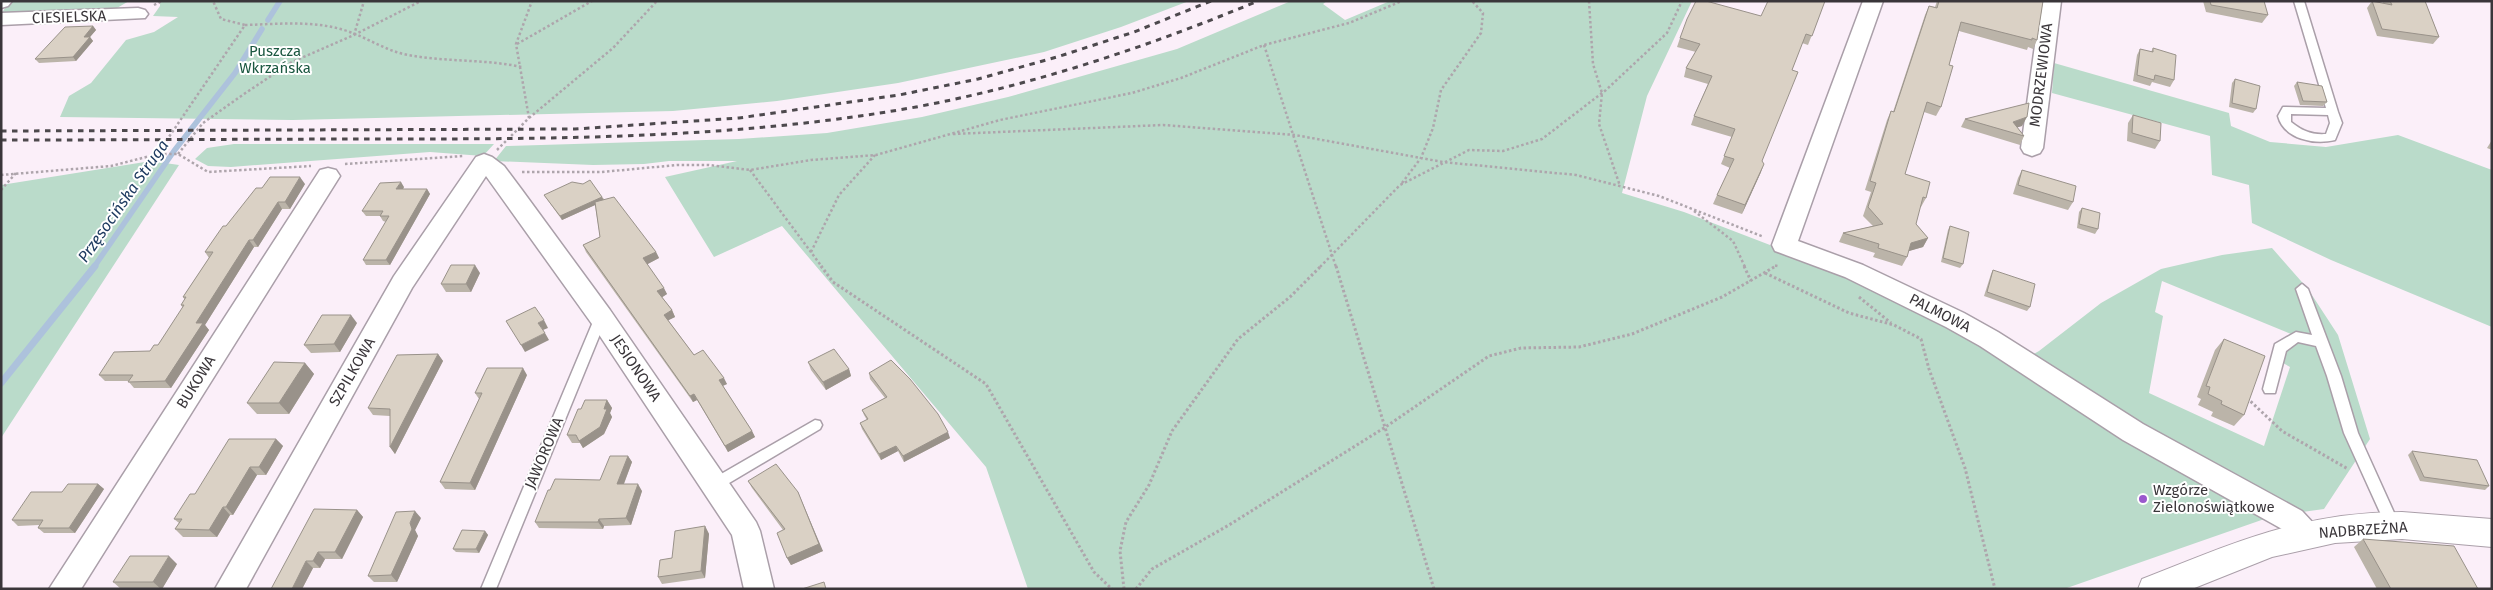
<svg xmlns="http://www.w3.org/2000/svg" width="2493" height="590" viewBox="0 0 2493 590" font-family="'Fira Sans',sans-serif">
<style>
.green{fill:#badbca;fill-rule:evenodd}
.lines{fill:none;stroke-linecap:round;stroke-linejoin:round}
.stream-far1{stroke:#adc2dc;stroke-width:5.5}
.stream{stroke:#adc2dc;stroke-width:7}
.lane-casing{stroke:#aa9fa9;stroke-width:3}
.street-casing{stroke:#aa9fa9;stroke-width:3}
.secondary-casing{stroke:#aa9fa9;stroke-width:2}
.path-far1{stroke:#aea5ac;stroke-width:2.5;stroke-dasharray:2.5 2.5;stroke-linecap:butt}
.path{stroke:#aea5ac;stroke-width:3;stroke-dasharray:2.5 2.5;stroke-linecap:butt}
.lane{fill:#fff;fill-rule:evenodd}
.street{fill:#fff;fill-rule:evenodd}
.secondary{fill:#fff;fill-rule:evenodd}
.rail{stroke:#4d494d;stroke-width:3;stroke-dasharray:5.5 5.5;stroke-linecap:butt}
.wall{fill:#bbb4a9}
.shaded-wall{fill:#99928a}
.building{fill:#dad1c5;stroke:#99928a}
.poi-dot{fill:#9a58cd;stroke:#fff;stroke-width:2}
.labels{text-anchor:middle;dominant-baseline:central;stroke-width:4;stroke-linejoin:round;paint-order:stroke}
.street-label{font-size:15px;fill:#3a363a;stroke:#fff}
.park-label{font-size:15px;fill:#1a5740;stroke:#fff}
.poi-label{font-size:15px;fill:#3a363a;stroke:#fff;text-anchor:start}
.water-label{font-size:16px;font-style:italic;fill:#1f3c61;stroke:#fff}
</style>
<rect width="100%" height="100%" fill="#fbeff9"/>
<path class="green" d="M10,1H129L112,11L1,14Z
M160,1H1189L1121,27L1044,52L898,83L777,101L673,111L293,120L60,117L69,96L91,83L126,40L154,32L178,17L153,16L160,6Z
M1291,1H1327L1323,4L1345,20L1390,1H1692L1647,96L1622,193L1684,212L1770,245L1936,314L2016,364L2039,351L2101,303L2161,269L2222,255L2272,248L2308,289L2338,335L2370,439L2324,509L2273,516L2064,589H1028L986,467L782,226L714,257L665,177L737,161H669L644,164L593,165L494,161L506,146L739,139L827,133L922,117L1008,97L1177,49ZM2162,281L2291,334L2283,363L2290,367L2264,446L2149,393L2163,316L2155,312Z
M2054,63L2229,113L2231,126L2270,142L2326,147L2398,135L2492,170V327L2331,260L2252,223L2249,185L2212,175L2210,136L2052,93Z
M234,144H494L483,156L430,152L231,167L208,166L195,159L207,148Z
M151,161L179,165L1,438V185Z"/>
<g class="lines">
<path class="stream-far1" d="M268,20L280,1
M94,267L174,151L235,73L262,29"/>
<path class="stream" d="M1,383L95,266"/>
<defs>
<path id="lane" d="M2294,1H2304L2338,112L2342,123L2335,140C2314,145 2284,139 2278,116L2283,107L2326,108ZM2291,114L2328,115L2330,123L2326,134C2312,135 2302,131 2291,122Z
M2302,284L2308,289L2341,376L2358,433L2400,526L2398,530L2393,532L2388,530L2344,433L2327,376L2316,346L2298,342L2286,351L2275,393H2265L2263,389L2275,344L2296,332L2312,335L2296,289Z
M601,312L605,314L607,317L496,589H481L595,317L597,314Z
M815,420L820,421L822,425L820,429L719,489L714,491L709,489L707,485L709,481Z"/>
<path id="street" d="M1,1H12L8,6L1,8Z
M1863,1H1883L1798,241L1863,265L1964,313L1998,332L2143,424L2302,511L2316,526L2320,535L2316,544C2299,550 2293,541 2282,529L2123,440L1980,346L1946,327L1845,277L1775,251L1772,245Z
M2041,1H2061L2043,148L2040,153L2032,156L2024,153L2021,148Z
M138,8L145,10L148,14L145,18L1,25V13Z
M484,154L492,157L504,166L522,190L610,310L756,522L760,531L774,589H744L732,535L592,324L486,176L412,288L246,589H215L394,276L476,157Z
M328,168L336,170L340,176L81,589H49L320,170Z"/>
<path id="secondary" d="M2402,512L2492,519V547L2402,539L2335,543L2272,557L2192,589H2138L2142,579C2234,543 2301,512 2402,512Z"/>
</defs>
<use href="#lane" class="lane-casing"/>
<use href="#street" class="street-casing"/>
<use href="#secondary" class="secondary-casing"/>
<path class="path-far1" d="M1589,1L1593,64L1602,93L1599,124L1620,186
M154,5L162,1
M245,25C279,24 314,20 347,31C368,38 386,51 408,55C446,62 484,59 522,67
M354,35L421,1
M517,44L592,1
M1264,45L1336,267
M529,118L613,48L657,1
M953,134L1163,125L1295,135L1443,162L1576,175L1659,196L1764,237
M497,150L529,118L516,44L532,1
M158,153L245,25L221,19L213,1
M178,154L203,123L244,94L292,62L354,35L364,1
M345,164L463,156
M750,170L822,267
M522,172H602L677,165H709L750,170L811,160L876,155L1000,120L1132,93L1181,78L1264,45L1349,23L1402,1
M1,175L111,166L158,154H178L208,172L311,166
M1402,183L1421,158L1433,128L1441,90L1481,33L1483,13L1472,1
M1,190L16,173
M1694,211L1733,241L1745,267
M811,252L839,195L875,155
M1320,267L1400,185L1469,150L1503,151L1542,139L1606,90L1667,33L1682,1
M1776,267L1777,262"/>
<path class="path" d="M821,266L833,282L986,384L1094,572L1112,589
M1336,266L1434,589
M1744,266L1751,281
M1765,273L1849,313L1894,325L1921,339L1929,369L1965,468L1995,589
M1859,297L1891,323
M2247,398L2282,431L2348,469
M1124,589L1120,551L1126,522L1149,485L1172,431L1238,339L1290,297L1321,266
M1136,589L1152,569L1229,525L1384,428L1489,356L1521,348L1579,347L1632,334L1722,297L1776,266"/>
<use href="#lane" class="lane"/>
<use href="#street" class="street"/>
<use href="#secondary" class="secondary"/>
<path class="rail" d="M1,131L575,129L739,118L899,95L978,79L1057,57L1134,32L1211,1
M1,140C131,140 262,139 392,139C568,139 742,138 916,107C1034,85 1147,47 1258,1"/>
</g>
<path class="wall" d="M1825,1L1808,45L1802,43L1792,70L1762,161L1761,172L1742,214L1713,204L1717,195L1730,168L1721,164L1732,137L1691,125L1694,116L1708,84L1684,77L1686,68L1696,52L1677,47L1680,38L1761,16Z
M1937,1H2043L2037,40L2033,49L2028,47L2027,50L1959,31L1949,65L1941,107L1936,116L1924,112L1905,174L1926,198L1921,207H1920L1916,224L1928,238L1923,247L1908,251L1907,257L1902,266L1873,257L1875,253L1839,242L1843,233L1873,226L1863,216L1871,192L1865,190L1887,120L1891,111L1893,112L1925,15L1929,6L1935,7Z
M2203,1H2264L2268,15L2262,23L2206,12Z
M2372,1L2383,3L2382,1H2425L2439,37L2433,44L2377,36L2367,8Z
M93,26L96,30L90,37L93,41L76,61L39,63L35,59Z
M2153,48L2174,80L2170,87L2152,82L2150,86L2133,81L2137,55L2140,49L2151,52Z
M2235,79L2256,109L2253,113L2229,107L2232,83Z
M2297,82L2327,102L2323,106L2300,105L2294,86Z
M2133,115L2160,141L2155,149L2127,141L2128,123Z
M1965,119L2022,126L2017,127L2024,136L2020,145L1961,127Z
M2492,140V150L2487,148Z
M2022,170L2073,202L2068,210L2013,194L2018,178Z
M305,184L290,209H282L258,247H254L205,325L209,330L171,388H134L128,381H105L99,375L150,351L158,345L183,308L181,305L185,300L183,297L209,258L205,252L226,226L262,188Z
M404,187L403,189H427L430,194L390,265H366L363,260L386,222L383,221L380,216H366L362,211Z
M544,195L602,197L604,199L656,252L659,258L647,264L667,294L662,297L672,310L675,317L668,320L694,355L727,384L723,386L752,431L755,437L728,452L697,400L693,402L586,252L583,245L600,237L595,205L562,220Z
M2082,208L2098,229L2095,234L2077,228L2079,212Z
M1950,226L1963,264L1960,268L1941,262L1948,230Z
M1993,270L2030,307L2027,311L1984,296L1991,274Z
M480,273L471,292H446L441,284Z
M357,323L340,352L311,353L304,345Z
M2224,339L2244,415L2234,426L2211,416L2213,412L2198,405L2201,399L2197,397L2215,350Z
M438,354L443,361L395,454L390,447V416L373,415L368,408Z
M808,362L849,369L851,376L826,390L811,370Z
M305,363L314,374L289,414H257L247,403Z
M869,373L950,438L904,462L898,451L881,460L862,429L860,423L867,420L864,415L862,410L885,398L870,379Z
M527,375L475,490L445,489L440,482L479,399L475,393Z
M607,400L612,408L610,413L612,417L604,434L583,448L580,443H572L567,435L581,409Z
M276,439L283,446L266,475H257L233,515H230L217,537H183L175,529L179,523L174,519L195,494Z
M2412,451L2489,486L2485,490L2420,481L2408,455Z
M628,456L632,462L624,484L642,491L631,525L604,526L603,529L539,528L535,522L600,480Z
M748,481L823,551L791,565L787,558L783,530L752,488Z
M98,484L104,489L75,533H44L38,528L39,525L18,526L12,520L62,492Z
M357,510L363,517L342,559H325L320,568H313L302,589H271Z
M421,518L415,530L418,536L397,582H374L368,576Z
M705,526L709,534L705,578L662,584L658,577L672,558Z
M485,531L488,535L479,553L456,552L453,549Z
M2363,539L2478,589H2377L2354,547Z
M177,564L162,589H121L113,582Z"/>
<path class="shaded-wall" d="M93,26L96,30L90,37L93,41L76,61L73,57L84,37Z
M2027,117L2022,126L2009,130L2013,122Z
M1764,164L1761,172L1742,214L1745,205Z
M300,177L305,184L290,209L285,202Z
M401,182L404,187L400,195L396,189Z
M427,189L430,194L390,265L386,260Z
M602,197L604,201L562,220L560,216Z
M278,202L282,209L258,247L253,240Z
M1928,238L1923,247L1906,252L1911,243Z
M249,240L254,247L205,325L209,330L171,388L165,381L196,323Z
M656,252L659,258L646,265L643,258Z
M475,265L480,273L471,292L466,284Z
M664,288L667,294L661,298L657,291Z
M672,310L675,317L667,321L664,315Z
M351,315L357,323L340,352L334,344Z
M544,320L548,328L543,330L538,323Z
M545,333L549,340L525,352L521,345Z
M438,354L443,361L395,454L390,447Z
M305,363L314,374L289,414L279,403Z
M523,368L527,375L475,490L470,483Z
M849,369L851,376L826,390L823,382Z
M724,378L727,384L722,386L719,380Z
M694,394L697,400L693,402L690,396Z
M607,400L612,408L610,413L612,417L604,434L583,448L579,441L604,409Z
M752,431L755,437L728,452L725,446Z
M948,432L950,438L904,462L903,456Z
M276,439L283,446L266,475L259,467Z
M896,446L898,451L881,460L879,454Z
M628,456L632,462L621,491L617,484Z
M250,467L257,475L233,515L226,507Z
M98,484L104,489L75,533L69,528Z
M638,484L642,491L631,525L626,518Z
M798,492L823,551L791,565L787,558Z
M223,507L230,515L217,537L209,530Z
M357,510L363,517L342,559L335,552Z
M415,511L421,518L415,530L418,536L397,582L391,575L410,523Z
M599,519L604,526L603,529L598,522Z
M705,526L709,534L705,578L701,571Z
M485,531L488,535L479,553L476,549Z
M318,552L325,559L320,568L313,561Z
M169,556L177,564L162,589H161L153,582Z
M306,561L313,568L302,589H292Z"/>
<path class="building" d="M1696,1H1706L1761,16L1768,1H1825L1812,36L1806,34L1792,70L1798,72L1762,161L1764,164L1745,205L1717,195L1734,159L1724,156L1735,129L1694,116L1712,76L1686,68L1700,44L1680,38L1687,19Z
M1939,1H2043L2037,40L2032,38V40L1961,22L1949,65L1953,66L1941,107L1927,102L1905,174L1930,182L1926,198L1923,197L1916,224L1928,238L1911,243L1907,257L1878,248L1879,244L1843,233L1883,224L1868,207L1876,183L1870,181L1891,111L1894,112L1929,6L1937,8Z
M2210,1H2264L2268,15L2211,5Z
M2372,1L2392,5L2390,1H2425L2439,37L2382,29Z
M93,26L84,37H90L73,57L35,59L65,27Z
M2153,48L2176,55L2174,80L2155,75L2154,80L2137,75L2140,49L2153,52Z
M2235,79L2260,86L2256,109L2232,103Z
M2297,82L2322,86L2327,102L2303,101Z
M2029,103L2027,117L2013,122L2024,136L1965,119Z
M2133,115L2161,123L2160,141L2132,133Z
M2022,170L2076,186L2073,202L2018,185Z
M270,177H300L285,202H278L253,240H249L196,323H203L165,381L128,382L133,375H99L114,352L150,351L154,345H158L184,305H181L186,297H183L213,252H205L223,226H226L256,188H262Z
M590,180L602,197L560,216L544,195L572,182L583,184Z
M401,182L396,189H427L386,260H363L389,216H380L383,211H362L380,183Z
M614,197L656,252L643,258L664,288L657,291L672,310L664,315L694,355L703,350L724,378L719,380L752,431L725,446L694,394L690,396L583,245L600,237L595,202Z
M2082,208L2100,213L2098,229L2079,224Z
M1950,226L1969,232L1963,264L1943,258Z
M451,265H475L466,284H441Z
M1993,270L2035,284L2030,307L1987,292Z
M535,307L544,320L538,323L545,333L521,345L506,321Z
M322,315H351L334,344L304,345Z
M2224,339L2265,356L2244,415L2221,404L2222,401L2208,394L2210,387L2206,386Z
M834,349L849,369L823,382L808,362Z
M438,354L390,447V409L368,408L397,355Z
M891,360L910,379L938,414L948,432L903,456L896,446L879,454L860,423L868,419L862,410L887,397L869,373Z
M274,362L305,363L279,403H247Z
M487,368H523L470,483L440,482L482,393H475Z
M585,400H607L604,409H607L600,427L579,441L576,435H567L578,409H581Z
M229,439H276L259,467H250L226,507H223L209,530L175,529L182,519H174L190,494H195Z
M2412,451L2477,460L2489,486L2424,477Z
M610,456H628L617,484H638L626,518L599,519L598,522H535L548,490H550L555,479L600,480Z
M776,464L798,492L819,544L787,558L777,533L785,529L748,481Z
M68,484H98L69,528H38L43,520H12L31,492H62Z
M314,509L357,510L335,552H318L313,561H306L292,589H271Z
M415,511L410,523L412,529L391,575L368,576L396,512Z
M705,526L701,571L658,577L660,560L672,558L675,531Z
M462,530L485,531L476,549H453Z
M2363,539L2454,546L2478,589H2391Z
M130,556H169L153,582H113Z
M824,582L826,589H802Z"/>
<circle class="poi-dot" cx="2143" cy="499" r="5"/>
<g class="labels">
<g class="street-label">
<text transform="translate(69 17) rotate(-2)">CIESIELSKA</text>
<text transform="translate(2041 75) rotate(-83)">MODRZEWIOWA</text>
<text transform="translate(1940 313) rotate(27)">PALMOWA</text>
<text transform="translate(636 368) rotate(56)">JESIONOWA</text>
<text transform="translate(352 372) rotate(-60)">SZPILKOWA</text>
<text transform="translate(196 382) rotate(-58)">BUKOWA</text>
<text transform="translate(544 453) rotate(-67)">JAWOROWA</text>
<text transform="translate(2363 530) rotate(-4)">NADBRZEŻNA</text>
</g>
<g class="park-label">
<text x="275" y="51">Puszcza<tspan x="275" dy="17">Wkrzańska</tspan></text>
</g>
<g class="poi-label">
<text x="2153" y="490">Wzgórze<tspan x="2153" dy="17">Zielonoświątkowe</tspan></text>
</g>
<g class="water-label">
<text transform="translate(123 201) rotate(-55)">Przęsocińska Struga</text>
</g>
</g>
<rect width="2493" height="590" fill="none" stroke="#3a363a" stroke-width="5"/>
</svg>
